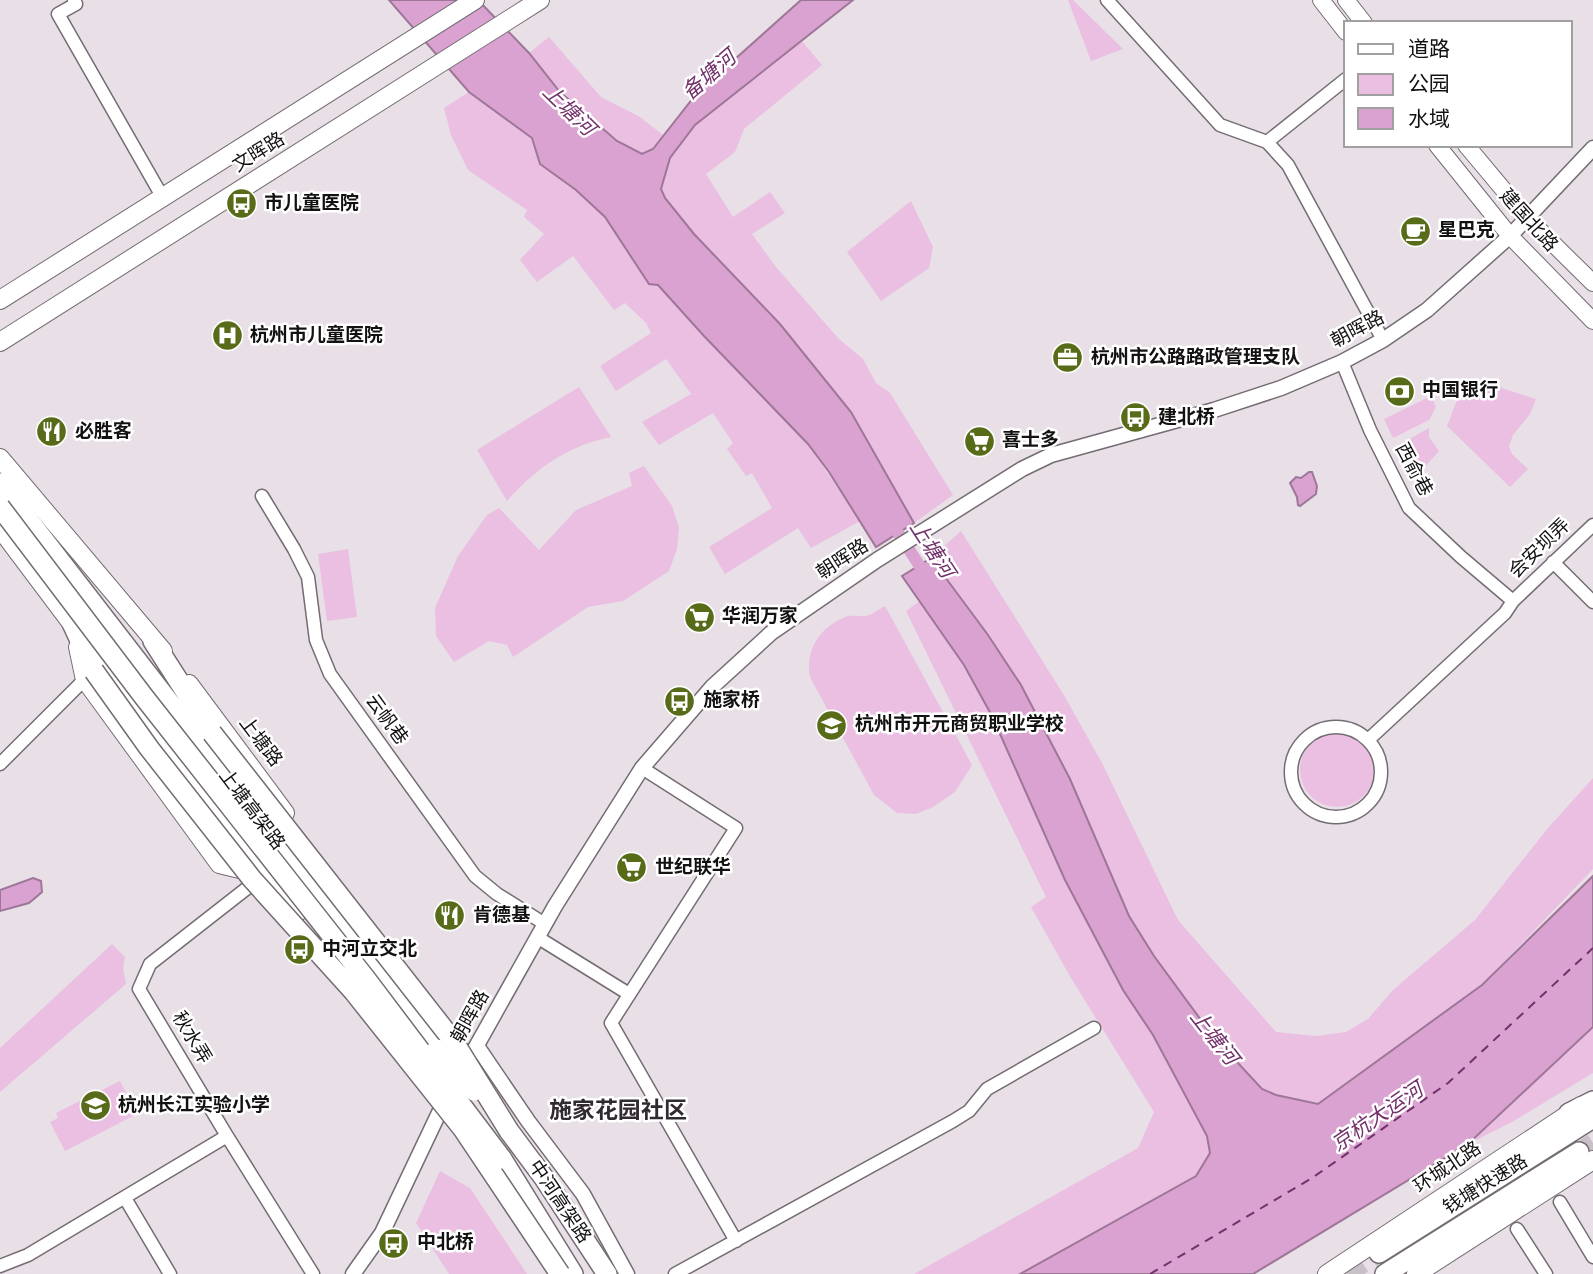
<svg xmlns="http://www.w3.org/2000/svg" width="1593" height="1274" viewBox="0 0 1593 1274" font-family="Overpass,'Noto Sans SC',sans-serif">
<style>
.green{fill:#eabfe2}
.water{fill:#d9a2d0;stroke:#9e7697;stroke-width:2}
.lines{fill:none;stroke-linecap:round;stroke-linejoin:round}
.canal{stroke:#d9a2d0;stroke-width:12}
.ferry{stroke:#72316a;stroke-width:2;stroke-dasharray:9 7;stroke-linecap:butt}
.trunk-tunnel{stroke:#c8c0c7;stroke-width:19;stroke-dasharray:19 10;stroke-linecap:butt}
.minor-casing{stroke:#746c73;stroke-width:15}
.tertiary-casing{stroke:#746c73;stroke-width:17}
.secondary-casing{stroke:#746c73;stroke-width:18}
.primary-casing{stroke:#746c73;stroke-width:20}
.trunk-casing{stroke:#746c73;stroke-width:22}
.minor{stroke:#fff;stroke-width:12}
.tertiary{stroke:#fff;stroke-width:14}
.secondary{stroke:#fff;stroke-width:16}
.primary{stroke:#fff;stroke-width:18}
.trunk{stroke:#fff;stroke-width:19}
.trunk-bridge-casing{stroke:#746c73;stroke-width:22;stroke-linecap:butt}
.trunk-bridge{stroke:#fff;stroke-width:19}
.labels{text-anchor:middle;dominant-baseline:central;stroke-width:5;stroke-linejoin:round;paint-order:stroke}
.street-label{font-size:19px;fill:#141113;stroke:#fff}
.poi-label{font-size:19px;font-weight:bold;fill:#141113;stroke:#fff;text-anchor:start}
.water-label{font-size:21px;font-style:italic;fill:#72316a;stroke:#fff}
.quarter-label{font-size:23px;font-weight:bold;fill:#312a30;stroke:#fff}
</style>
<rect width="100%" height="100%" fill="#e8dfe7"/>
<path class="green" d="M1068,0H1073L1123,49L1091,61Z
M549,37L601,97L640,117L663,135L652,149L642,154C595,130 560,93 529,53Z
M801,40L822,65L744,129L735,152L706,174L733,217L770,192L785,213L752,234L776,267L839,339L863,359L876,383L890,393L953,495L914,523L851,412L780,324L694,234L665,198L661,189L670,158L695,125Z
M469,92L532,138L540,164L576,190L605,217L649,284H658L704,336L808,444L860,521L811,548L798,528L725,574L709,547L772,508L752,473L746,476L727,449L733,443L713,413L659,445L642,422L691,394L666,359L616,391L600,366L651,333L646,323L625,303L614,310L573,256L537,282L520,260L544,234L524,217L527,210L468,170L451,135L444,108Z
M911,201L933,247L929,268L881,301L847,252Z
M1482,382L1536,399L1530,414L1513,435L1509,446L1512,454L1528,469L1510,487L1447,426C1455,407 1459,384 1482,382Z
M579,387L611,437C569,445 535,469 507,501L477,450Z
M1431,396L1436,407L1429,420L1393,438L1384,419Z
M1429,428V437L1439,451L1413,480L1395,447Z
M644,466L672,506L679,528L677,549L669,571L623,601L588,607L513,657L507,645L489,641L454,662L436,636L435,608L458,556L487,515L499,508L539,550L576,510L632,486L629,473Z
M961,531L1065,697L1102,763L1178,920L1276,1032L1316,1036L1346,1032L1368,1019L1393,990L1475,920L1548,828L1593,778V869L1482,985L1318,1104L1276,1095L1262,1089L1212,1035L1154,956L1129,916L988,635L931,558Z
M348,549L357,617L327,621L318,554Z
M920,601L964,665L992,716L1065,880L1123,990L1153,1035L1207,1136L1210,1153L1196,1176L1020,1274H914L1138,1148L1154,1112L1071,978L1031,907L1046,897L906,611Z
M885,606L972,765L955,792L933,807L916,814L897,813L874,795L810,677C805,652 818,629 843,618C851,614 857,617 865,616C872,615 879,609 885,606Z
M1300 770a37 37 0 1 1 74 0a37 37 0 1 1-74 0Z
M112,944L125,957L123,968L126,984L0,1092V1048Z
M1593,1027V1073L1512,1122L1468,1144Z
M120,1081L137,1114L65,1151L50,1122L58,1118L56,1113Z
M440,1171L470,1188L527,1274H449L416,1223Z"/>
<path class="water" d="M389,0H478L529,53L560,92L617,141L642,154L653,149L697,93L801,0H853L695,125L670,158L661,189L665,198L694,234L780,324L851,412L914,523L876,547L829,472L808,444L704,336L658,285L649,284L605,217L576,190L540,164L532,138L469,92Z
M1309,472H1312L1317,486L1316,494L1300,506L1298,505L1297,497L1290,483L1296,477L1301,478Z
M931,558L988,635L1021,685L1070,779L1129,916L1154,956L1212,1035L1262,1089L1276,1095L1318,1104L1482,985L1593,876V1027L1468,1144L1253,1274H1020L1196,1176L1210,1153L1207,1136L1153,1035L1123,990L1065,880L992,716L964,665L902,576Z
M33,878L41,881L42,892L29,903L0,911V890Z"/>
<g class="lines">
<path class="canal" d="M889,519L927,577"/>
<path class="ferry" d="M1150,1274L1312,1178L1448,1083L1593,948"/>
<path class="trunk-tunnel" d="M1579,1152L1593,1143
M1347,1274L1379,1253"/>
<defs>
<path id="minor" d="M74,0L76,4L58,14L163,198
M1107,0L1220,125L1267,142L1288,165L1383,340
M1267,142L1346,79
M1342,362L1370,430L1409,508L1461,557L1513,601
M262,496L294,549L308,577L316,640L330,674L475,876L497,894L545,924
M1553,562L1593,602
M1291 772a45 45 0 1 1 90 0a45 45 0 1 1-90 0Z
M1368,740L1505,613L1513,601L1593,525
M0,764L84,680
M642,768L736,828L611,1023L736,1241
M537,937L629,994
M227,1136L313,1274
M125,1198L170,1274
M1560,1202L1593,1257
M1517,1229L1546,1274
M0,1266L28,1255L227,1136L139,989L150,964L260,878
M675,1274L953,1121L969,1111L987,1089L1094,1028"/>
<path id="tertiary" d="M477,1046L528,1121L583,1194L627,1274
M463,1070L555,906L642,768L712,687L771,633L877,560L1022,469L1051,455L1214,410L1281,388L1342,362L1383,340L1427,310L1510,236L1593,148
M353,1274L382,1233L447,1096"/>
<path id="secondary" d="M1321,0L1346,32
M1346,0L1364,23
M1437,145L1510,236L1593,321
M1466,145L1528,219L1593,283
M77,647L84,680L219,865L252,873"/>
<path id="primary" d="M0,300L475,0
M0,342L540,0
M0,458L163,651
M0,528L202,797L296,914
M189,684L285,813
M1327,1274L1581,1106
M1416,1274L1593,1160"/>
<path id="trunk" d="M0,483L437,1049
M71,621L94,671
M153,641L212,733
M1569,1113L1593,1101
M509,1131L544,1178L607,1274
M502,1159L573,1274
M1379,1253L1593,1118
M1385,1274L1579,1152"/>
</defs>
<use href="#minor" class="minor-casing"/>
<use href="#tertiary" class="tertiary-casing"/>
<use href="#secondary" class="secondary-casing"/>
<use href="#primary" class="primary-casing"/>
<use href="#trunk" class="trunk-casing"/>
<use href="#minor" class="minor"/>
<use href="#tertiary" class="tertiary"/>
<use href="#secondary" class="secondary"/>
<use href="#primary" class="primary"/>
<use href="#trunk" class="trunk"/>
<defs>
<path id="trunk-bridge" d="M0,507L144,697L366,979L502,1159
M94,671L149,748L252,879L354,992L463,1129L560,1274
M212,733L454,1042L509,1131
M437,1049L474,1091"/>
</defs>
<use href="#trunk-bridge" class="trunk-bridge-casing"/>
<use href="#trunk-bridge" class="trunk-bridge"/>
</g>
<defs>
<symbol id="bus-disc" viewBox="-11 -11 22 22"><circle r="9.5" fill="#576b19" stroke="#fff"/><path d="M-5-6H5V4H4V6H2V4H-2V6H-4V4H-5ZM-3.5-4V0h7V-4ZM-3.5 1.2v1.5H-2V1.2ZM2 1.2v1.5H3.5V1.2Z" fill="#fff"/></symbol>
<symbol id="cafe-disc" viewBox="-11 -11 22 22"><circle r="9.5" fill="#576b19" stroke="#fff"/><path d="M-5.5-4.5H6V0H3Q3 3.5 0 3.5H-2.5Q-5.5 3.5-5.5 0ZM3-3.2v2h1.7v-2ZM-6 4.5H4V6H-6Z" fill="#fff"/></symbol>
<symbol id="hospital-disc" viewBox="-11 -11 22 22"><circle r="9.5" fill="#576b19" stroke="#fff"/><path d="M-5-5h3v3.5h4V-5h3V5h-3V1.5h-4V5h-3Z" fill="#fff"/></symbol>
<symbol id="office-disc" viewBox="-11 -11 22 22"><circle r="9.5" fill="#576b19" stroke="#fff"/><path d="M-6-3h4V-5.5h4V-3h4V5H-6ZM-1-4.5V-3h2v-1.5ZM-6 0V1H6V0Z" fill="#fff"/></symbol>
<symbol id="bank-disc" viewBox="-11 -11 22 22"><circle r="9.5" fill="#576b19" stroke="#fff"/><path d="M-6-4H6V4H-6ZM0-2.3a2.3 2.3 0 1 0 0 4.6a2.3 2.3 0 1 0 0-4.6Z" fill="#fff"/></symbol>
<symbol id="restaurant-disc" viewBox="-11 -11 22 22"><circle r="9.5" fill="#576b19" stroke="#fff"/><path d="M-5-6h1v4h1v-4h1v4h1v-4h1v5L-1.5 .5V6h-2V.5L-5-1ZM5-6V6H3V1.5H1.5Q1.5-4 5-6Z" fill="#fff"/></symbol>
<symbol id="supermarket-disc" viewBox="-11 -11 22 22"><circle r="9.5" fill="#576b19" stroke="#fff"/><path d="M-6-5.5h2.5l.6 2H6L4.5 2H-2.5L-4.4-4H-6ZM-1.5 3.2a1.3 1.3 0 1 0 .1 0ZM3 3.2a1.3 1.3 0 1 0 .1 0Z" fill="#fff"/></symbol>
<symbol id="school-disc" viewBox="-11 -11 22 22"><circle r="9.5" fill="#576b19" stroke="#fff"/><path d="M0-5L7-2L0 1L-7-2ZM-4 1L0 2.5L4 1V4Q0 6-4 4Z" fill="#fff"/></symbol>
</defs>
<g fill-rule="evenodd">
<use href="#bus-disc" x="224" y="186" width="35" height="35"/>
<use href="#cafe-disc" x="1398" y="214" width="35" height="35"/>
<use href="#hospital-disc" x="210" y="318" width="35" height="35"/>
<use href="#office-disc" x="1050" y="340" width="35" height="35"/>
<use href="#bank-disc" x="1382" y="374" width="35" height="35"/>
<use href="#bus-disc" x="1118" y="400" width="35" height="35"/>
<use href="#restaurant-disc" x="34" y="414" width="35" height="35"/>
<use href="#supermarket-disc" x="962" y="424" width="35" height="35"/>
<use href="#supermarket-disc" x="682" y="600" width="35" height="35"/>
<use href="#bus-disc" x="662" y="684" width="35" height="35"/>
<use href="#school-disc" x="814" y="708" width="35" height="35"/>
<use href="#supermarket-disc" x="614" y="850" width="35" height="35"/>
<use href="#restaurant-disc" x="432" y="898" width="35" height="35"/>
<use href="#bus-disc" x="282" y="932" width="35" height="35"/>
<use href="#school-disc" x="78" y="1088" width="35" height="35"/>
<use href="#bus-disc" x="376" y="1226" width="35" height="35"/>
</g>
<g class="labels">
<g class="street-label">
<text transform="translate(259 153) rotate(-32)">文晖路</text>
<text transform="translate(1528 221) rotate(48)">建国北路</text>
<text transform="translate(1358 330) rotate(-28)">朝晖路</text>
<text transform="translate(1413 470) rotate(62)">西俞巷</text>
<text transform="translate(1540 549) rotate(-44)">会安坝弄</text>
<text transform="translate(843 560) rotate(-33)">朝晖路</text>
<text transform="translate(386 720) rotate(54)">云帆巷</text>
<text transform="translate(260 742) rotate(53)">上塘路</text>
<text transform="translate(251 810) rotate(53)">上塘高架路</text>
<text transform="translate(471 1017) rotate(-61)">朝晖路</text>
<text transform="translate(191 1038) rotate(59)">秋水弄</text>
<text transform="translate(1448 1168) rotate(-34)">环城北路</text>
<text transform="translate(1486 1185) rotate(-32)">钱塘快速路</text>
<text transform="translate(559 1202) rotate(56)">中河高架路</text>
</g>
<g class="poi-label">
<text x="264" y="204">市儿童医院</text>
<text x="1438" y="231">星巴克</text>
<text x="250" y="336">杭州市儿童医院</text>
<text x="1091" y="358">杭州市公路路政管理支队</text>
<text x="1422" y="391">中国银行</text>
<text x="1158" y="418">建北桥</text>
<text x="75" y="432">必胜客</text>
<text x="1002" y="441">喜士多</text>
<text x="722" y="617">华润万家</text>
<text x="703" y="701">施家桥</text>
<text x="855" y="725">杭州市开元商贸职业学校</text>
<text x="655" y="868">世纪联华</text>
<text x="473" y="916">肯德基</text>
<text x="322" y="950">中河立交北</text>
<text x="118" y="1106">杭州长江实验小学</text>
<text x="417" y="1243">中北桥</text>
</g>
<g class="water-label">
<text transform="translate(710 76) rotate(-41)">备塘河</text>
<text transform="translate(568 111) rotate(44)">上塘河</text>
<text transform="translate(931 550) rotate(57)">上塘河</text>
<text transform="translate(1213 1038) rotate(52)">上塘河</text>
<text transform="translate(1378 1118) rotate(-34)">京杭大运河</text>
</g>
<g class="quarter-label">
<text x="618" y="1112">施家花园社区</text>
</g>
</g>
<rect x="1344" y="21" width="228" height="126" fill="#ffffff" stroke="#a1a0a1" stroke-width="2"/>
<rect x="1358" y="44" width="35" height="10" fill="#ffffff" stroke="#a1a0a1" stroke-width="2"/>
<text x="1408" y="56" font-size="21" fill="#141113">道路</text>
<rect x="1358" y="74" width="35" height="21" fill="#eabfe2" stroke="#a1a0a1" stroke-width="2"/>
<text x="1408" y="91" font-size="21" fill="#141113">公园</text>
<rect x="1358" y="108" width="35" height="21" fill="#d9a2d0" stroke="#a1a0a1" stroke-width="2"/>
<text x="1408" y="126" font-size="21" fill="#141113">水域</text>
</svg>
